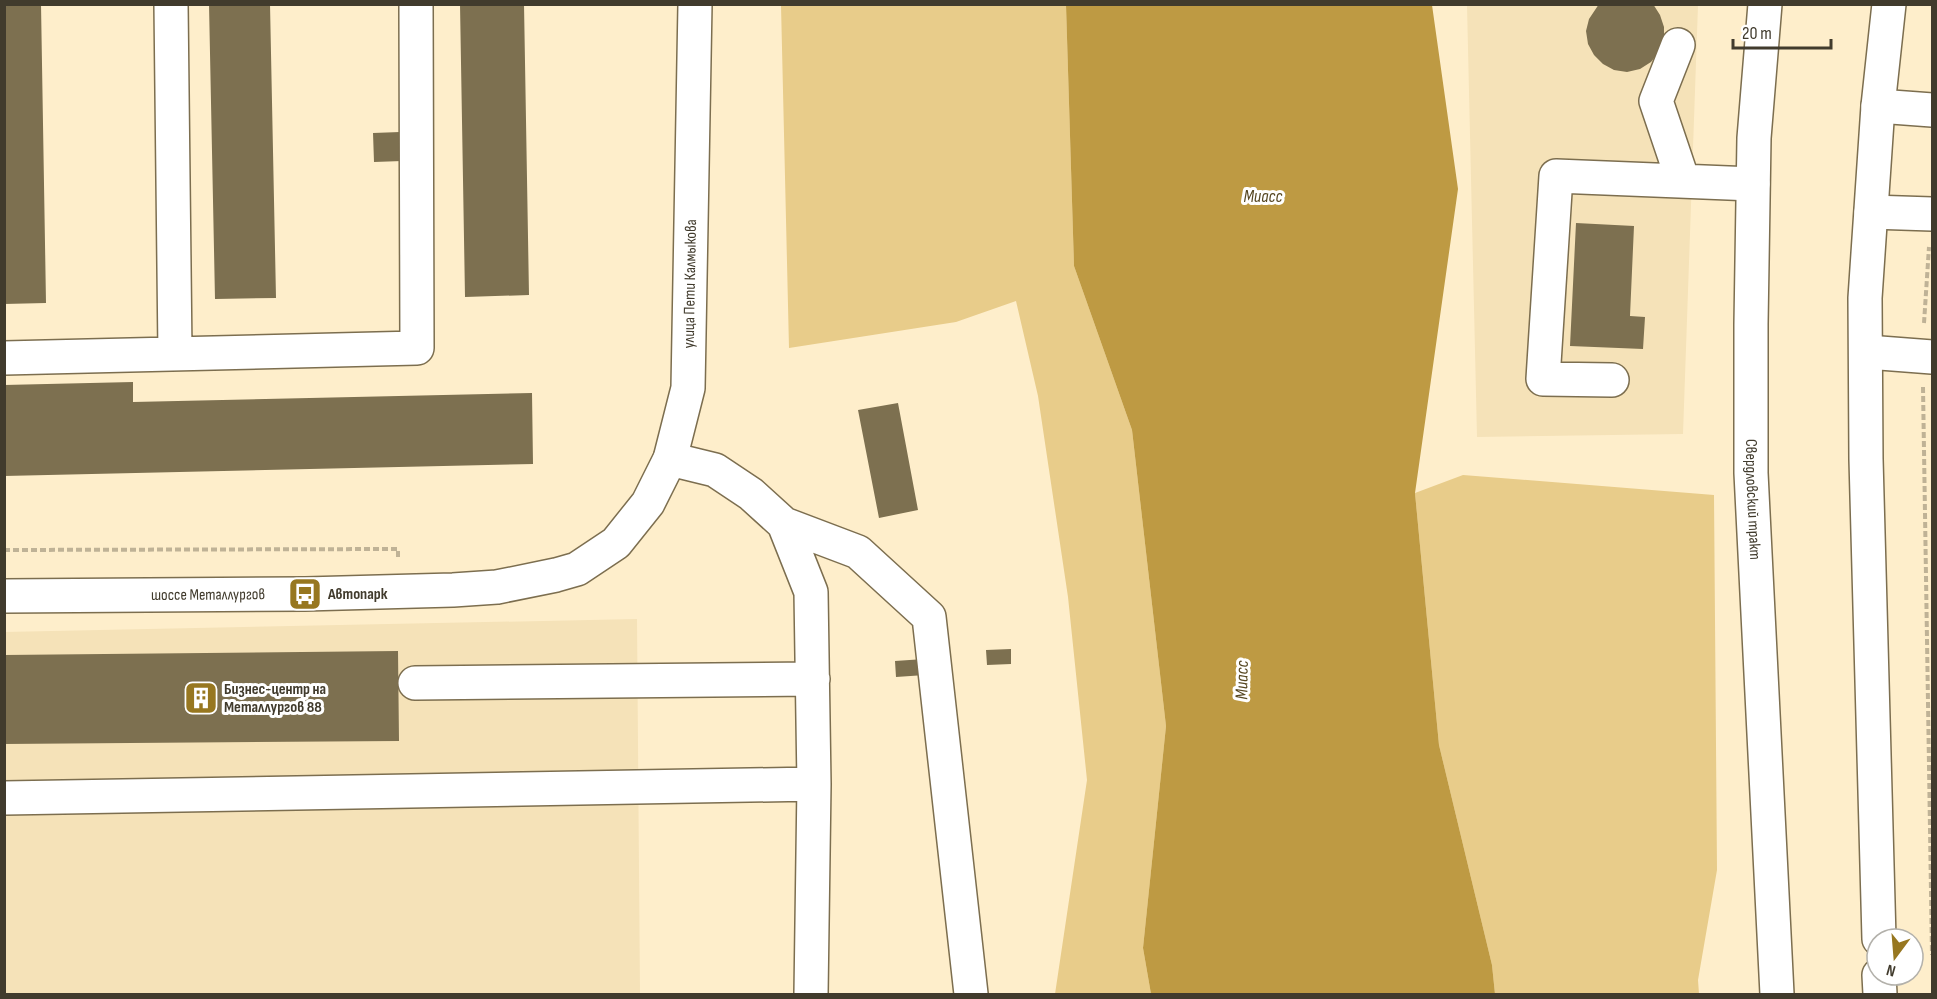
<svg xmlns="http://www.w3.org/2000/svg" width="1937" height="999" viewBox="0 0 1937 999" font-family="'Sofia Sans Condensed',sans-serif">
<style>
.built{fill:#f5e2b8}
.green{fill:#e8cc8a}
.water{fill:#be9a43}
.building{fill:#7d7050}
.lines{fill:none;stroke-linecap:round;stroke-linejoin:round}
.minor-casing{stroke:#7c6e4f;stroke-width:36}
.major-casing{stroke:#7c6e4f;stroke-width:36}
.path{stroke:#bfb296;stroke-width:4;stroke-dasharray:6 3;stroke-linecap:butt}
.minor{stroke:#fff;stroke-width:33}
.major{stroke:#fff;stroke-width:33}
.labels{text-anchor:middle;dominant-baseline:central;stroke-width:6;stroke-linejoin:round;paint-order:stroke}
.street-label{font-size:16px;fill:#413b2d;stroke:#fff}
.poi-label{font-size:16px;font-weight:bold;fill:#413b2d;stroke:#fff;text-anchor:start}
.water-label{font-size:18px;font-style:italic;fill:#564722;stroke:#fff}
</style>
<rect width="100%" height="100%" fill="#feeecb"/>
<path class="built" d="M1467,5H1698L1683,434L1477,437Z
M637,619L640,994H5L4,632Z"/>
<path class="green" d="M781,5H1066L1074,266L1132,430L1166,726L1143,948L1151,994H1055L1087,780L1068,597L1038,396L1016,301L956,322L789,348Z
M1463,475L1714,495L1717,870L1698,980L1699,994H1495L1492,965L1439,745L1415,493Z"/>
<path class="water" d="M1066,5H1432L1458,189L1415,493L1439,745L1492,965L1495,994H1151L1143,948L1166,726L1132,430L1074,266Z"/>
<path class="building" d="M4,4H41L46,303L4,304Z
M209,4H270L276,298L215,299Z
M460,4H524L529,295L465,297Z
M1599,4H1653L1660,15L1664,27V40L1659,52L1651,62L1640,69L1627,72L1614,70L1603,64L1594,55L1588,44L1586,31L1589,19Z
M400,132L402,161L374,162L373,133Z
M1576,223L1634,226L1630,316L1645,317L1643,349L1570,346Z
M133,382V402L532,393L533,464L4,476V385Z
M898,403L918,510L879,518L858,410Z
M1011,649V664L987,665L986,650Z
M398,651L399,741L4,744V655Z
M924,659L925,675L896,677L895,661Z"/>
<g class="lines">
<defs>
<path id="minor" d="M171,4L175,354
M1678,45L1656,101L1683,181
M1878,106L1932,110
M1871,212L1932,214
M1867,352L1932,357
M4,358L417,348L416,4
M1612,380L1543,379L1556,176L1753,184
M670,459L715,470L751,494L784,524L811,592L814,784L811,994
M784,524L858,552L929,617L971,994
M415,683L813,679
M4,798L814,784"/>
<g id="major">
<path id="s1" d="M1765,4L1754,138L1751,324V473L1777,994"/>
<path id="s2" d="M4,596L305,594L453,590L497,587L556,575L577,569L616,543L648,503L670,459L688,388L695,4"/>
<path d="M1879,939L1866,459L1865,298L1878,106L1889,4"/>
<path d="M1879,975L1880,994"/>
</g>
</defs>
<use href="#minor" class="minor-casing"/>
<use href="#major" class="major-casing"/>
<path class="path" d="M1924,323L1929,247
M1923,387L1932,955
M4,550L398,549V560"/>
<use href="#minor" class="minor"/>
<use href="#major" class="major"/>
</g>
<defs>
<symbol id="bus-square" viewBox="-11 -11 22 22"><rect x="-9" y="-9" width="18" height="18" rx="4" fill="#977720" stroke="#fff"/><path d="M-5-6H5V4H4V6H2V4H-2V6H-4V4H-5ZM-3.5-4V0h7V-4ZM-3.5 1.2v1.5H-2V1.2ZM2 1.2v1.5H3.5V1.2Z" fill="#fff"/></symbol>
<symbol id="building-square" viewBox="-11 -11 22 22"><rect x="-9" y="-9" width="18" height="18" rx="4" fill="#977720" stroke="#fff"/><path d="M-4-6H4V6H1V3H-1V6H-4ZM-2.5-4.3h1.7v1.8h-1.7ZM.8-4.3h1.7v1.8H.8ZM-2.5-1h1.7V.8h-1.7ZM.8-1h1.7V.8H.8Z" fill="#fff"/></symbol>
</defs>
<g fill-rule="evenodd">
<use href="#bus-square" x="286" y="575" width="38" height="38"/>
<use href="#building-square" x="182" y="679" width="38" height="38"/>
</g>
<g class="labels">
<g class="street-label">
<text stroke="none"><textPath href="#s2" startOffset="900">улица Пети Калмыкова</textPath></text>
<text stroke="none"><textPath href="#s1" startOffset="496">Свердловский тракт</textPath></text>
<text stroke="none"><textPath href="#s2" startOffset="204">шоссе Металлургов</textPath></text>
</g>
<g class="poi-label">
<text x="328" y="594">Автопарк</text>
<text x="224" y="689">Бизнес-центр на<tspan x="224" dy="18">Металлургов 88</tspan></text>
</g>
<g class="water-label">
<text x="1263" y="196">Миасс</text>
<text transform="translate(1242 680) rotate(-89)">Миасс</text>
</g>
</g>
<rect width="1937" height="999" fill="none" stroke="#413b2d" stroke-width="12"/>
<g transform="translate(1895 957) rotate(196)"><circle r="28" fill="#ffffff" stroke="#b3b1ab" stroke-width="1.5"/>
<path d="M0-4.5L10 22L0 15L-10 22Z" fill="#977720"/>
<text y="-9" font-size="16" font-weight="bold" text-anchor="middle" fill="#413b2d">N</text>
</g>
<path d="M1733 39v9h98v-9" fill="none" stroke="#413b2d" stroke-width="3"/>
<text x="1742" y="39" font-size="18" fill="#413b2d" stroke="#ffffff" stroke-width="4.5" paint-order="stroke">20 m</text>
</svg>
